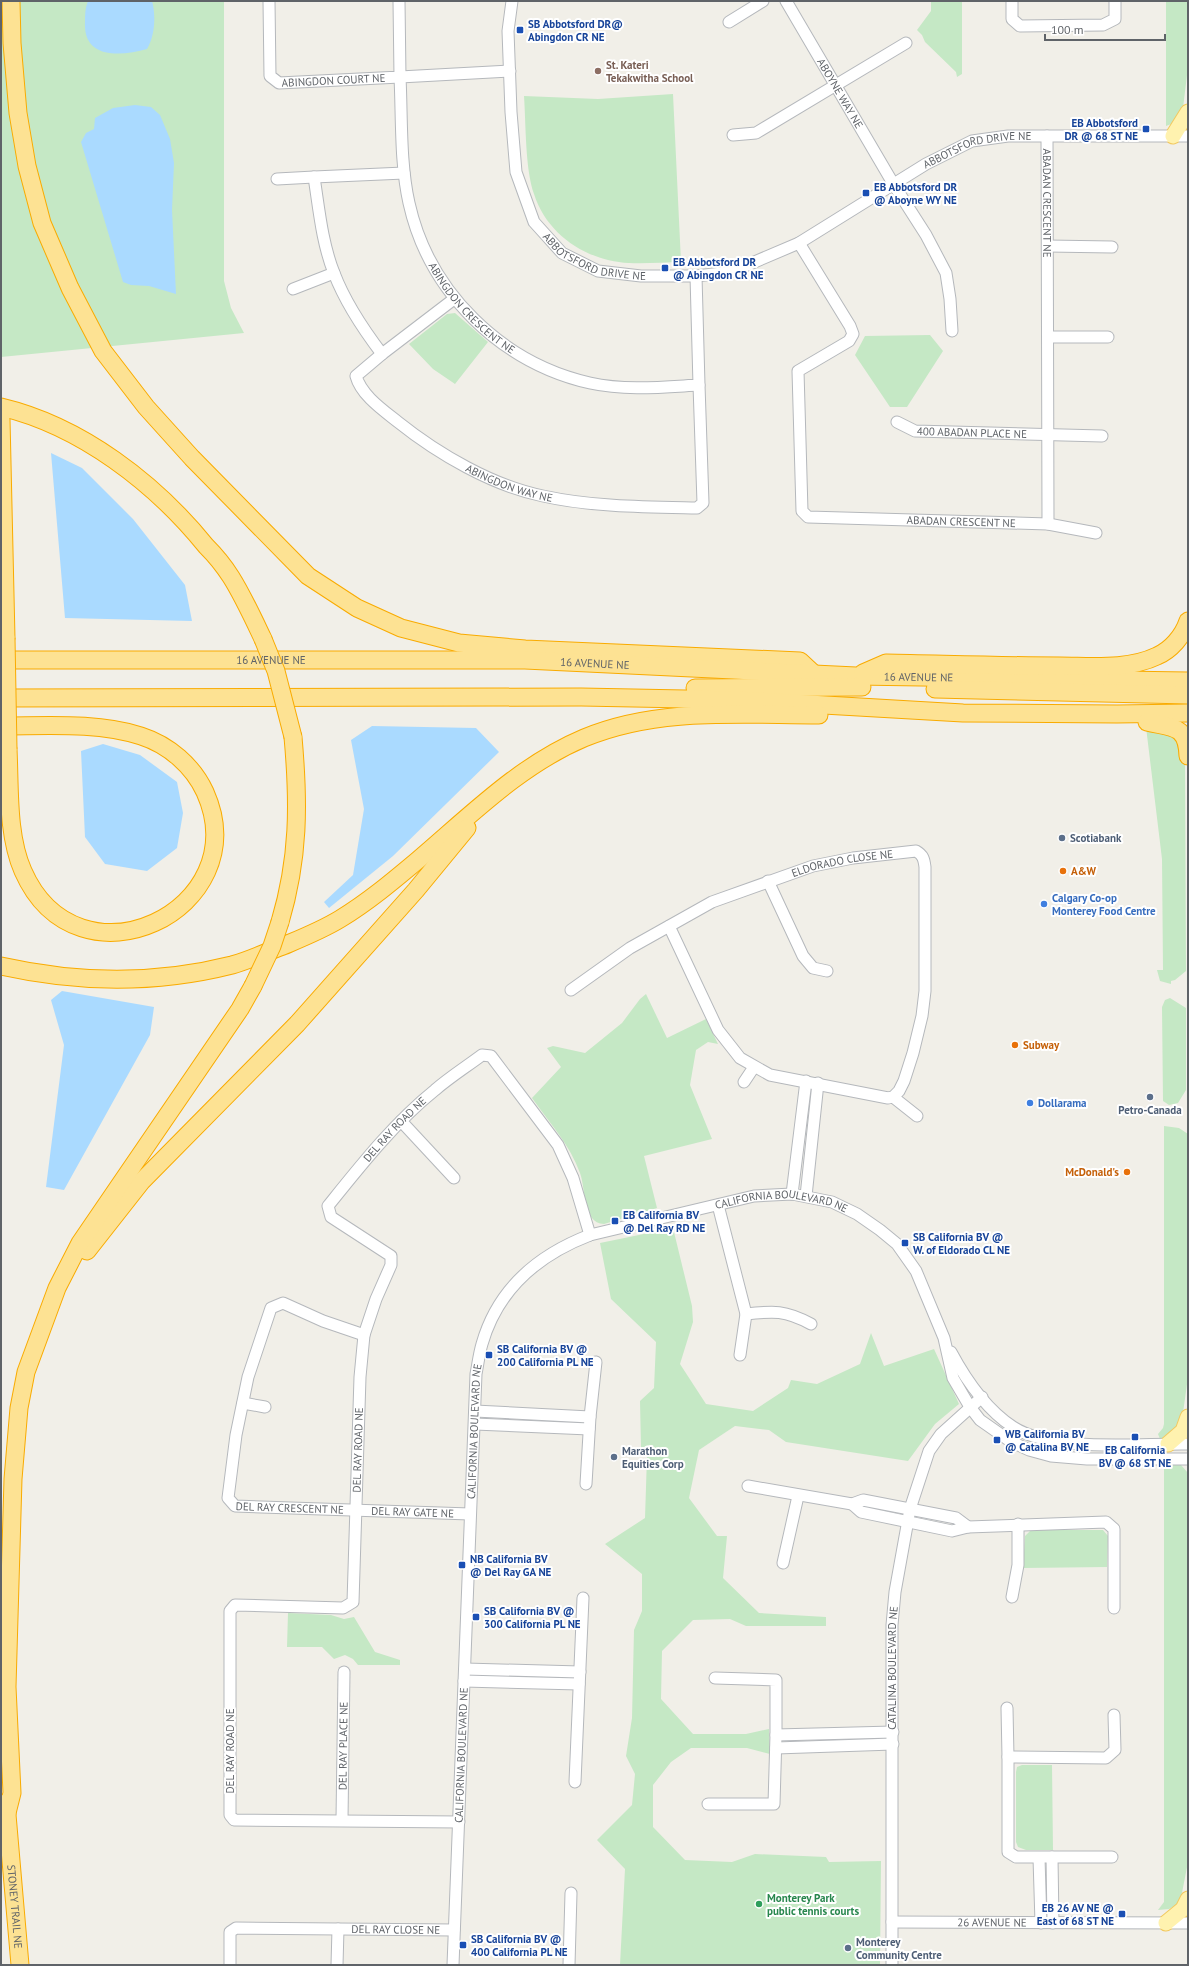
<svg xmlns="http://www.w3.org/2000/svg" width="1189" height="1966" viewBox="0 0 1189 1966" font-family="'PT Sans',sans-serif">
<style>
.green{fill:#c5e8c5}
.water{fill:#aadaff}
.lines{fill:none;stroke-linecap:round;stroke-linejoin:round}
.minor-casing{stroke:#b5b8bc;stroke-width:13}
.major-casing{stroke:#f2c960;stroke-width:17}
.highway-casing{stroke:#f9ab00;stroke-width:19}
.minor{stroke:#fff;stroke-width:11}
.major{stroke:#fff2af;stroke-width:15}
.highway{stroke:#fde293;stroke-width:17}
.highway-bridge-casing{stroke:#f9ab00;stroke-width:19;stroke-linecap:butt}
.highway-bridge{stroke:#fde293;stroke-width:17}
.transit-dot{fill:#1a4fb4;stroke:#fff;stroke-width:1.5}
.education-dot{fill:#8d6e63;stroke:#fff;stroke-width:1.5}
.service-dot{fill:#5c6f8a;stroke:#fff;stroke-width:1.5}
.food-dot{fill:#e8710a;stroke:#fff;stroke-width:1.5}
.shop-dot{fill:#3f7fe0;stroke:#fff;stroke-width:1.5}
.leisure-dot{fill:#2e9e5b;stroke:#fff;stroke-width:1.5}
.labels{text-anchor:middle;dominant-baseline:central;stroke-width:4;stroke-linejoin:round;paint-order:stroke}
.transit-label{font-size:11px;font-weight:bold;fill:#164399;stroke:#fff;text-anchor:start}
.education-label{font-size:11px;font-weight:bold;fill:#785e54;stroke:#fff;text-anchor:start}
.street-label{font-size:11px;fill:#5f6368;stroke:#fff}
.service-label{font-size:11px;font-weight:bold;fill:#4e5e75;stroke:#fff;text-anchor:start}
.food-label{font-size:11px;font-weight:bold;fill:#c56008;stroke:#fff;text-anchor:start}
.shop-label{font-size:11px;font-weight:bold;fill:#366cbe;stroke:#fff;text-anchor:start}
.leisure-label{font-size:11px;font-weight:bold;fill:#27864d;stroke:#fff;text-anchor:start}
</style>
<rect width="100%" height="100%" fill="#f1efe8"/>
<path class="green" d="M1,1H224V281L231,308L244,333L1,357Z
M931,1H962V74L957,77L956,72L925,42L922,35L917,30L931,11Z
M1166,1H1188V67L1183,108L1174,123L1166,126Z
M673,94L681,262C664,262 646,264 629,263C587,261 547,235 534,194C525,168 526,124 524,96L598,99Z
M455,313L488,342L455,384L433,369L409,344L447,314Z
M930,335L943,351L907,407H890L855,355L865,336Z
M1146,727L1174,733L1185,760L1186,971L1175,980L1171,981V984L1160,981L1157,970H1163L1162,859Z
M646,994L667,1038L706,1019L718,1044L708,1042L696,1050L690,1085L712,1139L644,1156L657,1208L604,1224C582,1223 586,1189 580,1173C570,1145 549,1122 532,1098L561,1067L547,1048L553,1046L585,1053L622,1023L640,999Z
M1170,998L1186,1008V1090L1178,1103L1169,1105L1163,1101L1162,1007L1165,1000Z
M1164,1126L1179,1128L1188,1134V1377L1181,1427L1168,1437L1160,1439L1158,1434L1163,1428L1164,1424Z
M673,1228L692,1306L693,1322L680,1364L706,1404L753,1411L788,1388L791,1380L817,1384L860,1364L871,1333L884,1366L934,1349L959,1404L935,1424L908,1461L786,1442L769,1430L735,1426L699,1450L689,1498L717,1536H727L723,1578L759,1613L826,1617V1626H746L730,1619L693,1620L662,1651L661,1699L693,1734H746L769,1729L770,1754L747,1748H691L671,1762L653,1785V1827L685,1860L732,1862L755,1854L826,1857L829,1862L881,1861L880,1965H620L625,1869L597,1840L632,1805L635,1774L626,1756L632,1718L634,1630L642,1611V1574L605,1544L645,1518L647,1456L641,1447L640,1401L654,1388L656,1342L611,1299L600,1243Z
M1164,1463L1181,1465L1188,1473V1862L1180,1903L1169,1909L1158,1910L1164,1902Z
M1031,1530H1103L1108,1536L1107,1567L1023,1568L1025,1536Z
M288,1613L331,1615L344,1619L354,1617L375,1652L400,1660V1665H358L353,1659L345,1655L334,1659L322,1647H287Z
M1022,1765H1052L1053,1850H1026L1018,1847L1016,1842V1772L1017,1767Z"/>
<path class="water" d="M88,1H152C156,15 155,36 147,49C122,56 83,60 85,22C85,15 85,8 88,1Z
M135,105L151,107L160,115L170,139L174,163L172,210L176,294L149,286L131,285L123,282L81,142L86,133L94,129L95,118L113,108Z
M51,453L82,468L133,519L185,585L192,621L65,618Z
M372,726L476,728L499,752L393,856L329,908L324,902L353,875L364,809L351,740Z
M103,744L140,755L177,782L183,813L177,848L147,871L105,864L85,837L81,751Z
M62,991L154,1007L150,1035L64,1190L46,1187L64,1045L51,1000Z"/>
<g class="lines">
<defs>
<g id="minor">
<path id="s1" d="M269,1L270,76L279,83L400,77L399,1"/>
<path id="s2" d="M512,1L508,31L511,112L516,172L534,222L562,253L598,271L641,276H696L731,272L799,243L926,164L972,141L1008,136H1188"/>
<path id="s3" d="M786,1L894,185L926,235L946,273L950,299L952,331"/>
<path d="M1012,1V19L1020,26L1103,25L1115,19V1"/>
<path d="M729,22L763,1"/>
<path id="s4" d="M510,71L400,77C402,118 400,163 409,203C429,293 502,363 590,383C626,391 663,387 699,385L696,276"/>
<path d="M733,135L756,133L906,43"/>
<path id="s5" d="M1047,136L1048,524"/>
<path d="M277,179L314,177"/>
<path id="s6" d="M799,243L850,326L853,334L849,341L798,371L802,511L808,517L1048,524L1096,533"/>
<path d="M1048,246L1112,247"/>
<path d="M293,289L334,273"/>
<path id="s7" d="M454,299L382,354L356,376C361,395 383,410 398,422C438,454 493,486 543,496C593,507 646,507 697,508L703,503L699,385"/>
<path d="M1048,337H1108"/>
<path d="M382,354C363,329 345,302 334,273C322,243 319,209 314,177L404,173"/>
<path id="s8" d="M897,422L915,431L1102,436"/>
<path d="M768,881L803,956L813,968L827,971"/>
<path id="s9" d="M571,990L630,948L712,902L813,866L853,858L916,851C923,855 924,859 925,867V991L922,1016L913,1053L904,1081L899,1091L893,1097L888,1098L770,1075L740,1058L718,1030L669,926"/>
<path d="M744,1082L754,1067"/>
<path d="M893,1097L917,1116"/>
<path d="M401,1121L454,1178"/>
<path d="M792,1194L806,1081"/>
<path d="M806,1196L818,1083"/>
<path d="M718,1205L746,1314L740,1355"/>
<path d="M746,1314C774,1311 785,1310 811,1324"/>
<path id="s10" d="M364,1335L323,1321L283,1303L271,1308L248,1377L236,1435L228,1498L235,1506L470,1514"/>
<path d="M951,1352C966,1380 987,1410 1013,1427C1053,1453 1141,1443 1188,1444"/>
<path d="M243,1403L265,1407"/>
<path d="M475,1411L590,1417"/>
<path d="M475,1424L589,1429"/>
<path d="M586,1484L590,1417L596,1362"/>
<path d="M748,1486L852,1504L863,1500L956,1518L968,1527"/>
<path d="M852,1504L861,1512L952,1531L968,1527L1106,1522L1114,1529V1608"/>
<path d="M783,1563L798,1496"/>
<path d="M1012,1597L1018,1565V1524"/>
<path d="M465,1669L580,1672"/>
<path d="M464,1681L579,1684"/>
<path d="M1007,1708L1008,1757"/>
<path d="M776,1735L893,1732"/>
<path d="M776,1748L893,1744"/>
<path d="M575,1782L583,1598"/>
<path d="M708,1804H774L776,1735V1680L715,1678"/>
<path id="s11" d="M342,1820L344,1672"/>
<path id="s12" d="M459,1822L234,1820L230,1815V1611L235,1605L343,1608L353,1602L360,1377L364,1335L376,1299L391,1265V1256L331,1217L328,1206C361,1165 394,1123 435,1090C450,1077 466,1067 482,1055L491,1056L558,1145L573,1178L590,1235"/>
<path d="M1052,1857L1053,1923"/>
<path d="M1112,1857H1016L1008,1852V1757L1106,1758L1115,1750L1114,1715"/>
<path d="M1039,1858L1041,1923"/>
<path id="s13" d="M892,1922L1188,1923"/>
<path id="s14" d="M230,1965V1932L236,1928L454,1930"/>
<path d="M337,1965L338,1929"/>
<path id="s15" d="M453,1965L476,1374C478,1364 479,1354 482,1344C498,1288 538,1255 590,1235L754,1196L792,1194L832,1202L857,1214L880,1230L897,1244L916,1271L944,1338L953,1378L970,1407L980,1420L1010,1441L1029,1450L1051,1456L1087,1459H1188"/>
<path d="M569,1965L571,1893"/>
<path id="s16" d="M892,1965V1625L895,1592L910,1509L929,1451L941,1434L982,1397"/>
</g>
<path id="major" d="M1173,136L1188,112
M1168,1444L1183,1431L1188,1417
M1166,1923L1183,1909L1188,1899"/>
<g id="highway">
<path d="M11,1L12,43L18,113L27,166L42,223L70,288L103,351L146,407L192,458L308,576L357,608L401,628L459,643L525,649L800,661L814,674"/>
<path d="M1,407C81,426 155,483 206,546C215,555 224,566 231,577C243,596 253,618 263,639"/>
<path d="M1,419L6,638"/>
<path id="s17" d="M1,660H525L856,676L1188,681"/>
<path d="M863,673L886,663C944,664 1002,666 1060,666C1091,666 1128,670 1157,656C1171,650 1183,636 1188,621"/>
<path d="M695,688L862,687"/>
<path d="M935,689L1188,695"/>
<path d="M1,698L581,697L738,700L963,713L1117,714L1188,713"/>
<path d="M1147,722C1171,728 1187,724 1188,756"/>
<path d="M1,726C47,726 97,722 141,736C169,745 193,766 205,792C258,910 78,996 23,871C7,835 10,788 8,749"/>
<path d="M280,922C299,858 299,804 293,737"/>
<path d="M1,966C77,983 157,984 232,965C250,960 266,952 283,946C302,938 322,930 340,919C368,902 393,881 418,860C471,815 520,765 584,738C658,707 741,715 819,715"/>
<path d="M87,1251L142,1181L297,1024L416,890L467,828"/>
<path id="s18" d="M6,1803L20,1965"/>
<path d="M7,1813L12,1793L7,1687L13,1479L19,1408L26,1372L57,1288L80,1243L240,1009L253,986"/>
</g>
</defs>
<use href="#minor" class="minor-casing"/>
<use href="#major" class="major-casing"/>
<use href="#highway" class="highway-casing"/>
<use href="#minor" class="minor"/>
<use href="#major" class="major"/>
<use href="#highway" class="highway"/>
<defs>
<path id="highway-bridge" d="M6,638L8,749
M263,639L276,671L293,737
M253,986L272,946L280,922"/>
</defs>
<use href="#highway-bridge" class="highway-bridge-casing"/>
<use href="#highway-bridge" class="highway-bridge"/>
</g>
<g class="transit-dot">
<rect x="516" y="26" width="8" height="8" rx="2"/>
<rect x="1142" y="125" width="8" height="8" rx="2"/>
<rect x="862" y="189" width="8" height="8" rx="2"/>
<rect x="661" y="264" width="8" height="8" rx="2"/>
<rect x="611" y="1217" width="8" height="8" rx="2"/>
<rect x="901" y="1239" width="8" height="8" rx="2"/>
<rect x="485" y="1351" width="8" height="8" rx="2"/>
<rect x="1131" y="1433" width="8" height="8" rx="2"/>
<rect x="993" y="1436" width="8" height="8" rx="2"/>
<rect x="458" y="1561" width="8" height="8" rx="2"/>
<rect x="472" y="1613" width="8" height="8" rx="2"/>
<rect x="1118" y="1910" width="8" height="8" rx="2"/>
<rect x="459" y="1941" width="8" height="8" rx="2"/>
</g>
<circle class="education-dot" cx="598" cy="71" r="4"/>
<g class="service-dot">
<circle cx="1062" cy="838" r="4"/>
<circle cx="1150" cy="1097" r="4"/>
<circle cx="614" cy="1457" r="4"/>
<circle cx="848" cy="1948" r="4"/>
</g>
<g class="food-dot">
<circle cx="1063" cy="871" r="4"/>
<circle cx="1015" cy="1045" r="4"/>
<circle cx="1127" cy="1172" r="4"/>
</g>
<g class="shop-dot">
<circle cx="1044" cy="904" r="4"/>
<circle cx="1030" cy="1103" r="4"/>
</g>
<circle class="leisure-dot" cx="759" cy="1904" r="4"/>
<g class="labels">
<g class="transit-label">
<text x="528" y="24">SB Abbotsford DR@<tspan x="528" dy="13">Abingdon CR NE</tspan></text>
<text x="1138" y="123" text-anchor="end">EB Abbotsford<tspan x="1138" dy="13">DR @ 68 ST NE</tspan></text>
<text x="874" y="187">EB Abbotsford DR<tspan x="874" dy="13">@ Aboyne WY NE</tspan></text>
<text x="673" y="262">EB Abbotsford DR<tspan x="673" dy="13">@ Abingdon CR NE</tspan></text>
<text x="623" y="1215">EB California BV<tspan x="623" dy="13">@ Del Ray RD NE</tspan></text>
<text x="913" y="1237">SB California BV @<tspan x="913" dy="13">W. of Eldorado CL NE</tspan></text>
<text x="497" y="1349">SB California BV @<tspan x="497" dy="13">200 California PL NE</tspan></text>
<text x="1005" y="1434">WB California BV<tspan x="1005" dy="13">@ Catalina BV NE</tspan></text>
<text x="1135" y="1450" text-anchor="middle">EB California<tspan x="1135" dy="13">BV @ 68 ST NE</tspan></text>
<text x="470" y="1559">NB California BV<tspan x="470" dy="13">@ Del Ray GA NE</tspan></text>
<text x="484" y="1611">SB California BV @<tspan x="484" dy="13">300 California PL NE</tspan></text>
<text x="1114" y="1908" text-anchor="end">EB 26 AV NE @<tspan x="1114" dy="13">East of 68 ST NE</tspan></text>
<text x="471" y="1939">SB California BV @<tspan x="471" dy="13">400 California PL NE</tspan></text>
</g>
<g class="education-label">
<text x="606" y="65">St. Kateri<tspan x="606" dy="13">Tekakwitha School</tspan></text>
</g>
<g class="street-label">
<text stroke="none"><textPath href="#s1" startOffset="141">ABINGDON COURT NE</textPath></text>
<text stroke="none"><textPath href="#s3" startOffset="107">ABOYNE WAY NE</textPath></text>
<text stroke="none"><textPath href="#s2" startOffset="718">ABBOTSFORD DRIVE NE</textPath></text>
<text stroke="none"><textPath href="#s5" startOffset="67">ABADAN CRESCENT NE</textPath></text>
<text stroke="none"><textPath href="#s2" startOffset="298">ABBOTSFORD DRIVE NE</textPath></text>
<text stroke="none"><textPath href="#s4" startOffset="362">ABINGDON CRESCENT NE</textPath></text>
<text stroke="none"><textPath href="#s8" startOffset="77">400 ABADAN PLACE NE</textPath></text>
<text stroke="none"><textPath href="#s7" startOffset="316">ABINGDON WAY NE</textPath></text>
<text stroke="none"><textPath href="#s6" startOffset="475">ABADAN CRESCENT NE</textPath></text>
<text stroke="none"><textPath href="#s17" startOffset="270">16 AVENUE NE</textPath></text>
<text stroke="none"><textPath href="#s17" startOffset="594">16 AVENUE NE</textPath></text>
<text stroke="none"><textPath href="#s17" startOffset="918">16 AVENUE NE</textPath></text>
<text stroke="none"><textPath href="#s9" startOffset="303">ELDORADO CLOSE NE</textPath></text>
<text stroke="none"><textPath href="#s12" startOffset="1099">DEL RAY ROAD NE</textPath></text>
<text stroke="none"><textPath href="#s15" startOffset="978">CALIFORNIA BOULEVARD NE</textPath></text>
<text stroke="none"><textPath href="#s15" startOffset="534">CALIFORNIA BOULEVARD NE</textPath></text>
<text stroke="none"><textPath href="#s12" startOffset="715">DEL RAY ROAD NE</textPath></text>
<text stroke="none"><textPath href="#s10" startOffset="361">DEL RAY CRESCENT NE</textPath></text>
<text stroke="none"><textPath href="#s10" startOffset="484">DEL RAY GATE NE</textPath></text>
<text stroke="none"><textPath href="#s16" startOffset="297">CATALINA BOULEVARD NE</textPath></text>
<text stroke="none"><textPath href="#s11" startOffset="74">DEL RAY PLACE NE</textPath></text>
<text transform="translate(230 1751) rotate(-90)">DEL RAY ROAD NE</text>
<text stroke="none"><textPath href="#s15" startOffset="210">CALIFORNIA BOULEVARD NE</textPath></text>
<text stroke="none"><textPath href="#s18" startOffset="104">STONEY TRAIL NE</textPath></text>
<text stroke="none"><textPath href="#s13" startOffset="100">26 AVENUE NE</textPath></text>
<text stroke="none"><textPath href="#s14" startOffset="200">DEL RAY CLOSE NE</textPath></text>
</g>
<g class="service-label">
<text x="1070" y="838">Scotiabank</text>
<text x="1150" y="1110" text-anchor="middle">Petro-Canada</text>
<text x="622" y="1451">Marathon<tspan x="622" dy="13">Equities Corp</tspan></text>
<text x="856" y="1942">Monterey<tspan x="856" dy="13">Community Centre</tspan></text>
</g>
<g class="food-label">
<text x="1071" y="871">A&amp;W</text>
<text x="1023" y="1045">Subway</text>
<text x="1119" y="1172" text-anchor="end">McDonald's</text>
</g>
<g class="shop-label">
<text x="1052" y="898">Calgary Co-op<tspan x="1052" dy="13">Monterey Food Centre</tspan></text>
<text x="1038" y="1103">Dollarama</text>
</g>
<g class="leisure-label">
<text x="767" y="1898">Monterey Park<tspan x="767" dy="13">public tennis courts</tspan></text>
</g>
</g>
<rect width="1189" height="1966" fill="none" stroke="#5f6368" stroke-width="4"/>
<path d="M1045 34v6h120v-6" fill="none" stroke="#5f6368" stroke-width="2"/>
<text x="1051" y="34" font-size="12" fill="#5f6368" stroke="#ffffff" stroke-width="3" paint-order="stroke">100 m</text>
</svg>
